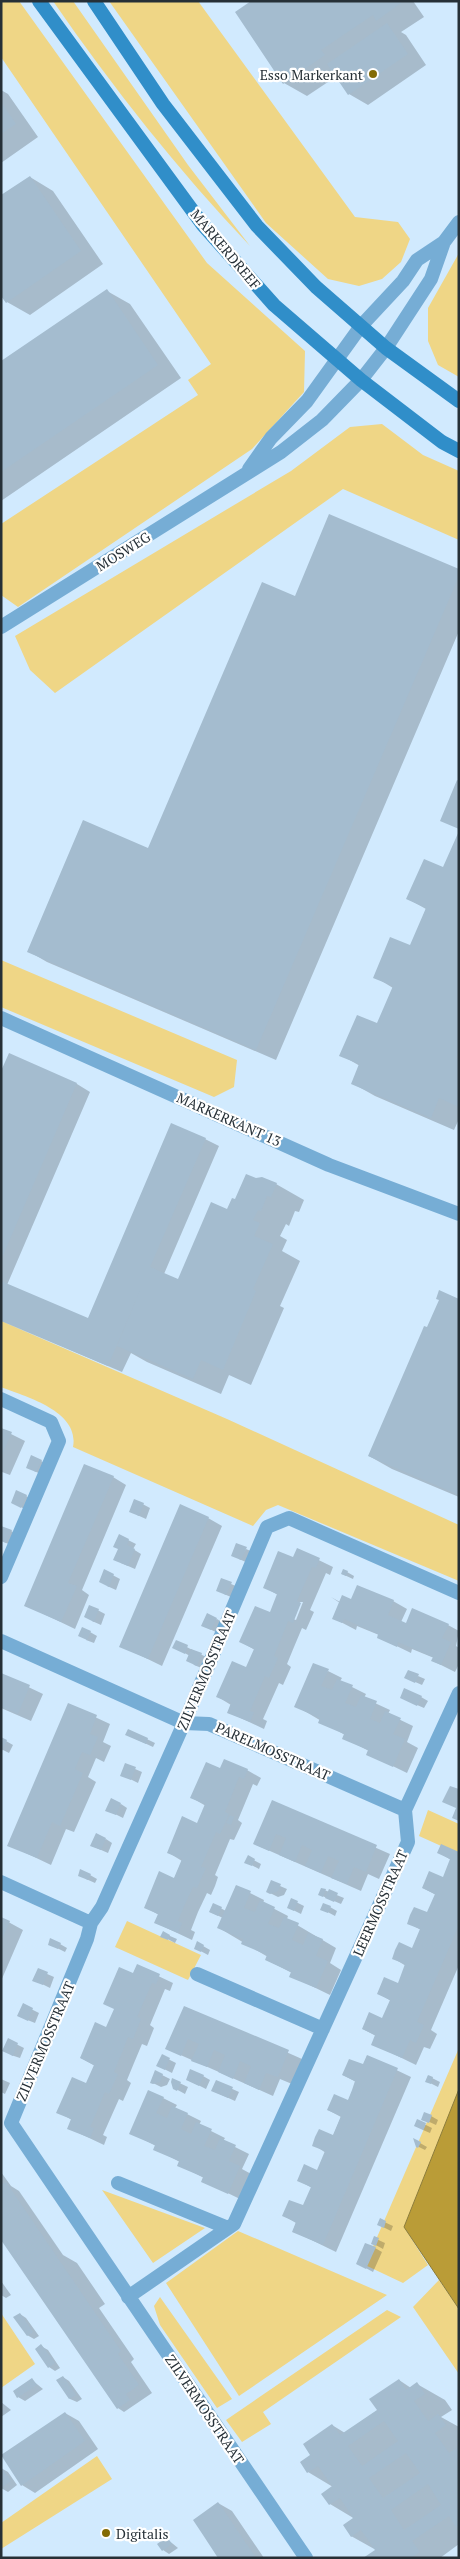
<svg xmlns="http://www.w3.org/2000/svg" width="460" height="2559" viewBox="0 0 460 2559" font-family="'PT Serif',serif">
<style>
.green{fill:#efd686}
.water{fill:#ba9c37;stroke:#8e7c37}
.shadow{fill:#0003;fill-rule:evenodd}
.building{fill:#a4bccf;fill-rule:evenodd}
.lines{fill:none;stroke-linecap:round;stroke-linejoin:round}
.minor{stroke:#76add5;stroke-width:14}
.secondary{stroke:#308ec9;stroke-width:14}
.poi-dot{fill:#836b05;stroke:#fff;stroke-width:2}
.labels{text-anchor:middle;dominant-baseline:central;stroke-width:4.5;stroke-linejoin:round;paint-order:stroke}
.poi-label{font-size:14px;fill:#263037;stroke:#fff;text-anchor:end}
.street-label{font-size:14px;fill:#263037;stroke:#fff}
</style>
<rect width="100%" height="100%" fill="#d1eafe"/>
<path class="green" d="M1,1H19L207,263L305,351L304,392L252,449L18,607L1,595V524L198,395L188,380L211,364L1,57Z
M53,1H73L188,165L250,246C178,170 113,88 53,1Z
M109,1H198L355,217L398,222L410,239L401,262L382,279L359,286L328,279L266,223Z
M459,253V377L438,365L428,341V308Z
M382,424L423,455L459,471V540L343,489L55,693L30,670L15,636L291,471L350,427Z
M1,960L237,1060L234,1087L214,1097L1,1007Z
M1,1321L227,1419L459,1525V1581L278,1505L266,1510L253,1526L73,1447C80,1411 26,1397 1,1387Z
M428,1810L459,1824V1854L419,1836Z
M127,1921L201,1955L188,1980L115,1947Z
M459,2048V2089L404,2227L428,2265L403,2283L365,2265Z
M102,2190L205,2228L153,2263Z
M238,2231L387,2295L239,2396L166,2283Z
M439,2280L459,2309V2374L413,2307Z
M160,2297L232,2399L217,2408L160,2325L154,2306Z
M387,2310L401,2317L263,2412L271,2424L242,2442L226,2420Z
M1,2313L35,2364L1,2388Z
M97,2456L112,2479L1,2549V2523Z"/>
<path class="water" d="M459,2089V2309L404,2227Z"/>
<path class="shadow" d="M253,1H413L424,17L401,32L406,35L426,65L368,105L349,94L337,76L307,96L284,83Z
M1,90L8,94L38,137L1,163Z
M30,177L53,191L103,264L30,315L7,302Z
M107,291L130,304L181,378L1,501V363Z
M459,570V631L276,1060L47,962L28,951L149,849L295,597Z
M459,834V1119L454,1130L375,1096L352,1083L360,1066L341,1055L377,1025L393,988L375,977L411,947L426,909L408,899L444,869Z
M1,1074L77,1084L90,1092L7,1285L89,1320L205,1139L219,1146L164,1274L179,1281L228,1211L276,1184L304,1200L299,1212L295,1211L289,1226L286,1224L280,1236L287,1240L282,1251L300,1261L280,1306L284,1308L251,1385L229,1375L221,1394L147,1362L131,1353L122,1372L1,1321Z
M459,1300V1497L392,1469L369,1456Z
M1,1429L25,1441L10,1475L2,1472L1,1474Z
M41,1461L48,1465L43,1475L34,1471Z
M113,1477L126,1485L82,1590L89,1595L75,1629L25,1605Z
M26,1496L33,1500L28,1511L19,1506Z
M135,1500L150,1508L146,1519L137,1515Z
M208,1518L222,1526L162,1666L121,1646Z
M11,1531L18,1535L13,1546L4,1542Z
M120,1536L136,1544L133,1549L141,1554L135,1569L121,1563Z
M246,1549L253,1552L248,1563L239,1559Z
M298,1550L333,1567L330,1575L326,1573L310,1610L314,1612L306,1630L302,1628L294,1647L287,1664L291,1667L283,1685L279,1683L263,1719L267,1721L264,1729L228,1712L231,1705L218,1697L247,1668L255,1650L241,1642L270,1614L278,1595L264,1587L293,1559ZM300,1602H303L296,1620L293,1619Z
M105,1571L120,1579L116,1590L107,1586Z
M347,1572L354,1576L353,1579L342,1574Z
M222,1580L238,1587L233,1598L224,1594Z
M331,1597L340,1602L393,1601L407,1609L401,1622L406,1624L448,1625L459,1631L456,1646L459,1648V1664L455,1672L433,1661L434,1658L412,1649L411,1653L378,1637L379,1635L357,1626L356,1630L333,1618L340,1603Z
M90,1606L105,1614L101,1625L92,1621Z
M217,1619L223,1623L218,1633L203,1626Z
M90,1632L97,1636L94,1643L86,1640Z
M177,1642L208,1658L204,1669L194,1665L190,1656L181,1651Z
M328,1671L342,1678L340,1681L366,1694L364,1698L390,1710L388,1714L413,1726L407,1742L418,1748L407,1773L368,1754L369,1751L344,1738L345,1735L296,1706Z
M1,1674L43,1694L31,1721L1,1708Z
M418,1676L425,1679L422,1685L413,1681Z
M421,1697L428,1701L424,1708L408,1701Z
M69,1705L110,1724L103,1742L111,1746L104,1762L96,1758L88,1777L96,1782L74,1832L66,1829L51,1865L9,1845Z
M128,1730L155,1743L153,1747L127,1735Z
M6,1741L13,1745L9,1753L1,1749Z
M135,1769L142,1772L138,1783L122,1775Z
M221,1770H247L261,1778L257,1786L253,1784L238,1820L242,1823L234,1840L230,1839L215,1875L218,1877L215,1886L211,1895L207,1893L198,1912L191,1930L195,1932L192,1940L156,1923L159,1915L145,1907L174,1879L182,1861L169,1853L198,1824L206,1806L192,1798Z
M272,1802L390,1854L379,1879L368,1874L361,1891L254,1844Z
M121,1804L127,1808L123,1818L107,1810Z
M106,1839L112,1843L108,1853L92,1846Z
M438,1852L459,1853V1965L431,2030L437,2034L430,2049L424,2047L416,2065L373,2044L376,2036L363,2029L383,2020L391,2001L378,1993L398,1985L406,1966L393,1958L413,1949L421,1930L408,1923L428,1914L436,1895L423,1888L443,1879L451,1860Z
M248,1857L261,1864L259,1869L246,1862Z
M90,1875L97,1879L95,1883L86,1879Z
M236,1886L264,1900L263,1903L288,1916L287,1919L336,1948L330,1963L341,1970L330,1995L291,1976L292,1973L267,1960L268,1957L219,1928L223,1918L210,1912L213,1904L226,1911Z
M280,1886L287,1889L284,1895L278,1897L268,1892Z
M322,1889L344,1898L341,1904L320,1895Z
M292,1900L304,1906L301,1914L289,1908Z
M330,1907L337,1911L335,1916L322,1909Z
M1,1918L23,1930L1,1981Z
M163,1933L177,1939L175,1943L162,1936Z
M49,1944H60L67,1948L65,1952Z
M203,1946L210,1950L208,1955L195,1948Z
M137,1966L173,1983L170,1991L165,1989L150,2025L154,2028L147,2046L142,2044L134,2063L127,2080L131,2083L123,2101L119,2099L103,2135L107,2137L104,2145L68,2128L72,2120L58,2112L87,2085L95,2066L81,2058L107,2028Z
M38,1970L54,1977L50,1988L34,1980Z
M23,2005L39,2013L35,2023L25,2019Z
M185,2007L302,2059L292,2084L280,2079L273,2096L167,2049Z
M8,2040L24,2048L20,2058L11,2055Z
M162,2056L176,2063L172,2073L164,2069Z
M367,2056L411,2077L336,2252L293,2231L296,2223L284,2216L303,2207L312,2188L298,2180L318,2171L326,2153L314,2145L333,2136L341,2117L328,2110L348,2101L356,2082L343,2075L363,2066Z
M156,2072L170,2079L167,2085L161,2087L151,2082Z
M203,2076L210,2080L206,2089L194,2083Z
M428,2076L440,2082L438,2087L426,2081Z
M1,2079L10,2083L5,2094L1,2092Z
M173,2080L188,2087L185,2094L174,2088Z
M217,2082L239,2092L235,2101L213,2091Z
M163,2098L177,2105L175,2108L201,2121L199,2125L225,2138L223,2141L249,2154L242,2169L253,2175L242,2200L203,2181L204,2178L179,2165L180,2162L155,2149L156,2146L131,2133Z
M431,2116L438,2120L436,2125L423,2119Z
M418,2121L432,2128L430,2133L423,2130Z
M420,2143L427,2147L425,2150L417,2146Z
M1,2172L11,2186L19,2191L63,2255L77,2263L105,2304L99,2308L134,2359L131,2362L152,2393L127,2410L124,2412L118,2408L1,2237Z
M380,2220L393,2226L391,2231L379,2225Z
M374,2238L385,2243L383,2249L372,2243Z
M375,2248L382,2252L373,2272L362,2266Z
M1,2281L11,2295L6,2298L1,2295Z
M20,2314L26,2318L39,2336L34,2339L27,2335Z
M41,2346L48,2350L60,2368L55,2371L49,2367Z
M63,2377L69,2381L82,2399L77,2402L70,2399L58,2381Z
M32,2380L43,2389L25,2401L18,2397Z
M399,2380L411,2388L417,2384L445,2400L452,2410L441,2417L459,2427V2544L440,2558H366L376,2550L351,2536L355,2519L330,2504L333,2487L308,2472L301,2462L312,2455L332,2425L345,2433L378,2410Z
M1,2402L11,2410L1,2417Z
M65,2413L79,2421L98,2449L35,2493L22,2485Z
M1,2468L8,2472L17,2485L8,2492L1,2488Z
M218,2503L232,2511L264,2558H220Z
M167,2539L178,2548L169,2554L163,2550Z"/>
<path class="building" d="M251,1H400L401,3L376,21L373,15L321,50L325,55L283,84L235,12Z
M387,23L408,54L348,95L327,64Z
M1,102L16,124L1,134Z
M30,176L81,251L6,303L1,296V195Z
M107,289L158,365L1,472V361Z
M329,514L459,569V576L256,1050L27,952L83,820L148,848L262,582L295,596Z
M457,780L459,781V829L440,821Z
M459,831V1052L456,1058L459,1059V1107L439,1098L431,1118L351,1084L359,1064L339,1056L357,1015L377,1023L393,986L373,978L390,937L410,945L426,908L406,899L424,859L443,867Z
M9,1053L77,1083L1,1260V1071Z
M171,1123L206,1138L150,1267L178,1279L211,1202L227,1209L232,1198L235,1199L246,1174L256,1178L262,1177L277,1183L271,1197L267,1196L261,1211L258,1210L253,1220L260,1223L254,1236L273,1244L253,1289L256,1291L223,1370L201,1360L193,1379L117,1346L141,1288L108,1366L1,1320V1281L88,1318Z
M439,1290L459,1299V1495L368,1456L422,1331L424,1326L427,1327L439,1300L436,1299Z
M1,1428L12,1432L1,1457Z
M31,1455L42,1460L36,1472L26,1468Z
M84,1464L114,1476L68,1583L77,1586L61,1622L24,1606Z
M16,1490L27,1495L21,1508L11,1503Z
M134,1499L144,1503L139,1516L129,1512Z
M180,1504L209,1517L148,1659L119,1647Z
M1,1526L12,1530L6,1543L1,1541Z
M119,1534L129,1539L127,1545L135,1549L128,1566L113,1560L118,1549L113,1547Z
M236,1543L247,1547L241,1560L231,1556Z
M297,1548L320,1558L316,1568L312,1567L297,1601L301,1603L293,1623L288,1621L281,1639L274,1656L278,1658L269,1678L265,1676L250,1711L254,1712L250,1722L227,1713L231,1703L216,1697L232,1661L246,1667L254,1649L239,1642L255,1606L270,1612L277,1594L263,1588L278,1551L293,1557Z
M104,1569L114,1574L109,1587L99,1582Z
M343,1569L348,1571L346,1576L341,1574Z
M221,1578L232,1582L226,1595L216,1591Z
M357,1585L394,1600L388,1615L406,1623L412,1608L449,1624L442,1638L451,1642L441,1665L431,1661L433,1657L398,1642L397,1647L377,1638L378,1634L344,1619L342,1623L332,1619L342,1595L351,1599Z
M89,1605L99,1609L94,1622L84,1617Z
M207,1613L217,1618L211,1630L201,1626Z
M82,1627L91,1631L87,1640L78,1636Z
M176,1640L188,1645L185,1654L172,1648Z
M191,1649L202,1653L197,1666L186,1661Z
M313,1663L329,1669L321,1686L332,1690L337,1679L353,1685L345,1703L356,1707L361,1695L377,1701L370,1719L380,1723L385,1711L401,1718L393,1734L405,1739L393,1767L366,1755L368,1750L342,1739L344,1734L318,1723L320,1718L294,1707Z
M408,1670L419,1674L415,1683L404,1678Z
M1,1673L30,1685L18,1714L1,1707Z
M404,1688L422,1696L417,1706L400,1698Z
M68,1703L97,1715L90,1734L98,1737L90,1755L82,1752L75,1769L83,1773L60,1826L52,1822L37,1858L7,1846Z
M128,1729L148,1738L146,1744L125,1735Z
M1,1737L7,1740L1,1753Z
M224,1759L248,1769L244,1779L239,1777L225,1812L229,1814L220,1834L216,1832L201,1867L206,1868L201,1879L197,1888L193,1887L185,1904L178,1921L182,1923L178,1933L154,1923L158,1914L144,1908L159,1871L174,1878L182,1859L167,1853L182,1816L197,1823L205,1804L190,1798L206,1762L220,1768Z
M125,1763L136,1767L131,1780L120,1776Z
M450,1786L459,1789V1821L452,1818L456,1808L442,1802Z
M111,1798L121,1803L116,1815L105,1811Z
M272,1800L377,1845L366,1872L354,1867L347,1884L331,1878L339,1861L328,1856L321,1873L305,1866L312,1850L302,1845L295,1862L279,1855L286,1838L276,1834L269,1851L253,1844Z
M230,1815L234,1817L231,1825L226,1823Z
M96,1833L106,1838L101,1850L90,1846Z
M441,1844L459,1852V1925L417,2022L424,2025L416,2043L410,2040L402,2058L371,2045L375,2035L362,2029L369,2012L382,2018L390,2000L377,1994L384,1977L398,1983L405,1964L392,1959L395,1950L399,1942L412,1948L420,1929L407,1924L410,1915L414,1907L427,1912L435,1894L422,1888L429,1871L443,1877L450,1859L437,1853Z
M248,1855L255,1859L252,1866L244,1863Z
M80,1869L91,1874L88,1880L78,1876Z
M271,1880L281,1884L278,1891L270,1894L266,1892Z
M236,1885L251,1891L244,1908L255,1912L260,1900L275,1907L268,1924L279,1928L284,1917L299,1923L292,1940L303,1945L308,1933L323,1939L316,1956L328,1961L316,1988L289,1977L291,1972L265,1960L267,1955L241,1944L243,1939L217,1928Z
M321,1888L326,1889L323,1897L318,1895Z
M329,1889L338,1893L334,1902L325,1898Z
M291,1898L298,1901L294,1911L287,1908Z
M213,1903L222,1907L218,1916L209,1912Z
M323,1903L331,1906L328,1913L320,1910Z
M1,1917L10,1921L1,1942Z
M163,1931L170,1935L168,1940L160,1937Z
M50,1938L61,1943L58,1949L48,1945Z
M197,1941L204,1945L201,1952L194,1949Z
M137,1964L160,1974L156,1984L152,1983L137,2017L141,2019L133,2039L128,2037L121,2055L114,2072L118,2074L109,2094L105,2092L98,2109L90,2127L94,2128L90,2138L67,2129L71,2119L56,2113L72,2077L86,2083L94,2065L80,2058L95,2022L106,2027L114,2009L103,2004L119,1967L133,1973Z
M38,1968L48,1972L43,1985L32,1981Z
M23,2003L33,2008L28,2021L17,2016Z
M184,2006L289,2050L278,2077L266,2073L259,2090L244,2083L251,2066L240,2061L233,2079L218,2072L225,2055L214,2050L207,2067L191,2061L199,2044L188,2039L181,2056L165,2049Z
M8,2038L18,2043L13,2056L2,2051Z
M162,2054L170,2058L165,2070L156,2066Z
M367,2055L398,2068L323,2245L292,2232L296,2222L282,2216L289,2200L303,2205L311,2187L297,2181L304,2164L317,2170L325,2151L312,2146L315,2137L319,2129L333,2135L341,2116L327,2110L334,2094L348,2100L352,2090L355,2081L342,2075L349,2059L363,2064Z
M190,2069L204,2075L199,2086L186,2080Z
M155,2070L163,2074L160,2082L153,2084L150,2083Z
M428,2075L433,2077L431,2084L425,2082Z
M172,2078L181,2082L177,2091L173,2089L171,2082Z
M216,2080L233,2087L228,2098L211,2091Z
M148,2090L164,2097L156,2113L167,2118L172,2106L188,2113L181,2129L191,2134L196,2122L212,2129L204,2146L215,2150L220,2138L236,2145L229,2161L240,2166L228,2194L201,2182L203,2177L177,2166L179,2161L153,2150L155,2145L129,2134Z
M424,2112L432,2115L429,2123L421,2120Z
M417,2119L426,2123L423,2130L414,2126Z
M413,2138L421,2142L418,2148L416,2147Z
M6,2182L121,2351L118,2354L139,2385L126,2394L130,2400L117,2409L1,2240V2185Z
M380,2218L386,2221L384,2228L377,2225Z
M374,2236L379,2238L376,2246L371,2244Z
M365,2243L376,2247L366,2269L356,2264Z
M20,2313L33,2332L27,2336L13,2317Z
M41,2344L55,2363L48,2368L35,2349Z
M63,2376L76,2395L69,2399L56,2380Z
M32,2378L37,2385L17,2398L13,2391Z
M399,2379L406,2390L417,2382L425,2394L414,2401L428,2421L438,2414L446,2425L435,2433L449,2453L459,2447V2525L456,2527L449,2516L412,2541L420,2552L411,2558H363L375,2550L361,2530L351,2537L343,2525L353,2518L340,2498L329,2505L321,2494L332,2486L318,2466L307,2473L300,2462L310,2455L303,2444L332,2424L340,2435L377,2410L369,2399ZM384,2421L398,2441L362,2466L348,2446ZM406,2453L420,2473L383,2498L369,2478ZM428,2484L441,2505L404,2530L391,2510Z
M65,2412L85,2441L21,2486L1,2455Z
M1,2467L11,2481L1,2488Z
M218,2502L229,2518L256,2558H218L203,2535L193,2520Z
M167,2537L172,2544L162,2551L157,2544Z"/>
<g class="lines">
<path class="minor" d="M249,469L271,438L307,401L361,326L403,281L417,260L444,242
M1,627L281,452L322,420L361,380L386,348L431,279L444,242L459,222
M1,1018L329,1165L459,1214
M1,1399L51,1422L59,1441L1,1577
M1,1641L184,1723L209,1724L405,1810
M1,1882L91,1923
M197,1974L323,2029
M118,2183L228,2228
M128,2297L234,2224L408,1842L405,1810L459,1693
M306,2558L11,2123L87,1939L91,1923L102,1907L184,1723L267,1527L289,1518L459,1593"/>
<path class="secondary" d="M39,1L203,225L274,305L361,380L442,442L459,451
M94,1L163,104L257,226L316,287L386,348L459,401"/>
</g>
<g class="poi-dot">
<circle cx="373" cy="74" r="5"/>
<circle cx="106" cy="2533" r="5"/>
</g>
<g class="labels">
<g class="poi-label">
<text x="363" y="74">Esso Markerkant</text>
<text x="116" y="2533" text-anchor="start">Digitalis</text>
</g>
<g class="street-label">
<text transform="translate(226 249) rotate(50)">MARKERDREEF</text>
<text transform="translate(123 551) rotate(-32)">MOSWEG</text>
<text transform="translate(229 1119) rotate(24)">MARKERKANT 13</text>
<text transform="translate(206 1670) rotate(-67)">ZILVERMOSSTRAAT</text>
<text transform="translate(273 1751) rotate(24)">PARELMOSSTRAAT</text>
<text transform="translate(380 1903) rotate(-66)">LEERMOSSTRAAT</text>
<text transform="translate(45 2041) rotate(-67)">ZILVERMOSSTRAAT</text>
<text transform="translate(205 2409) rotate(56)">ZILVERMOSSTRAAT</text>
</g>
</g>
<rect width="460" height="2559" fill="none" stroke="#263037" stroke-width="5"/>
</svg>
